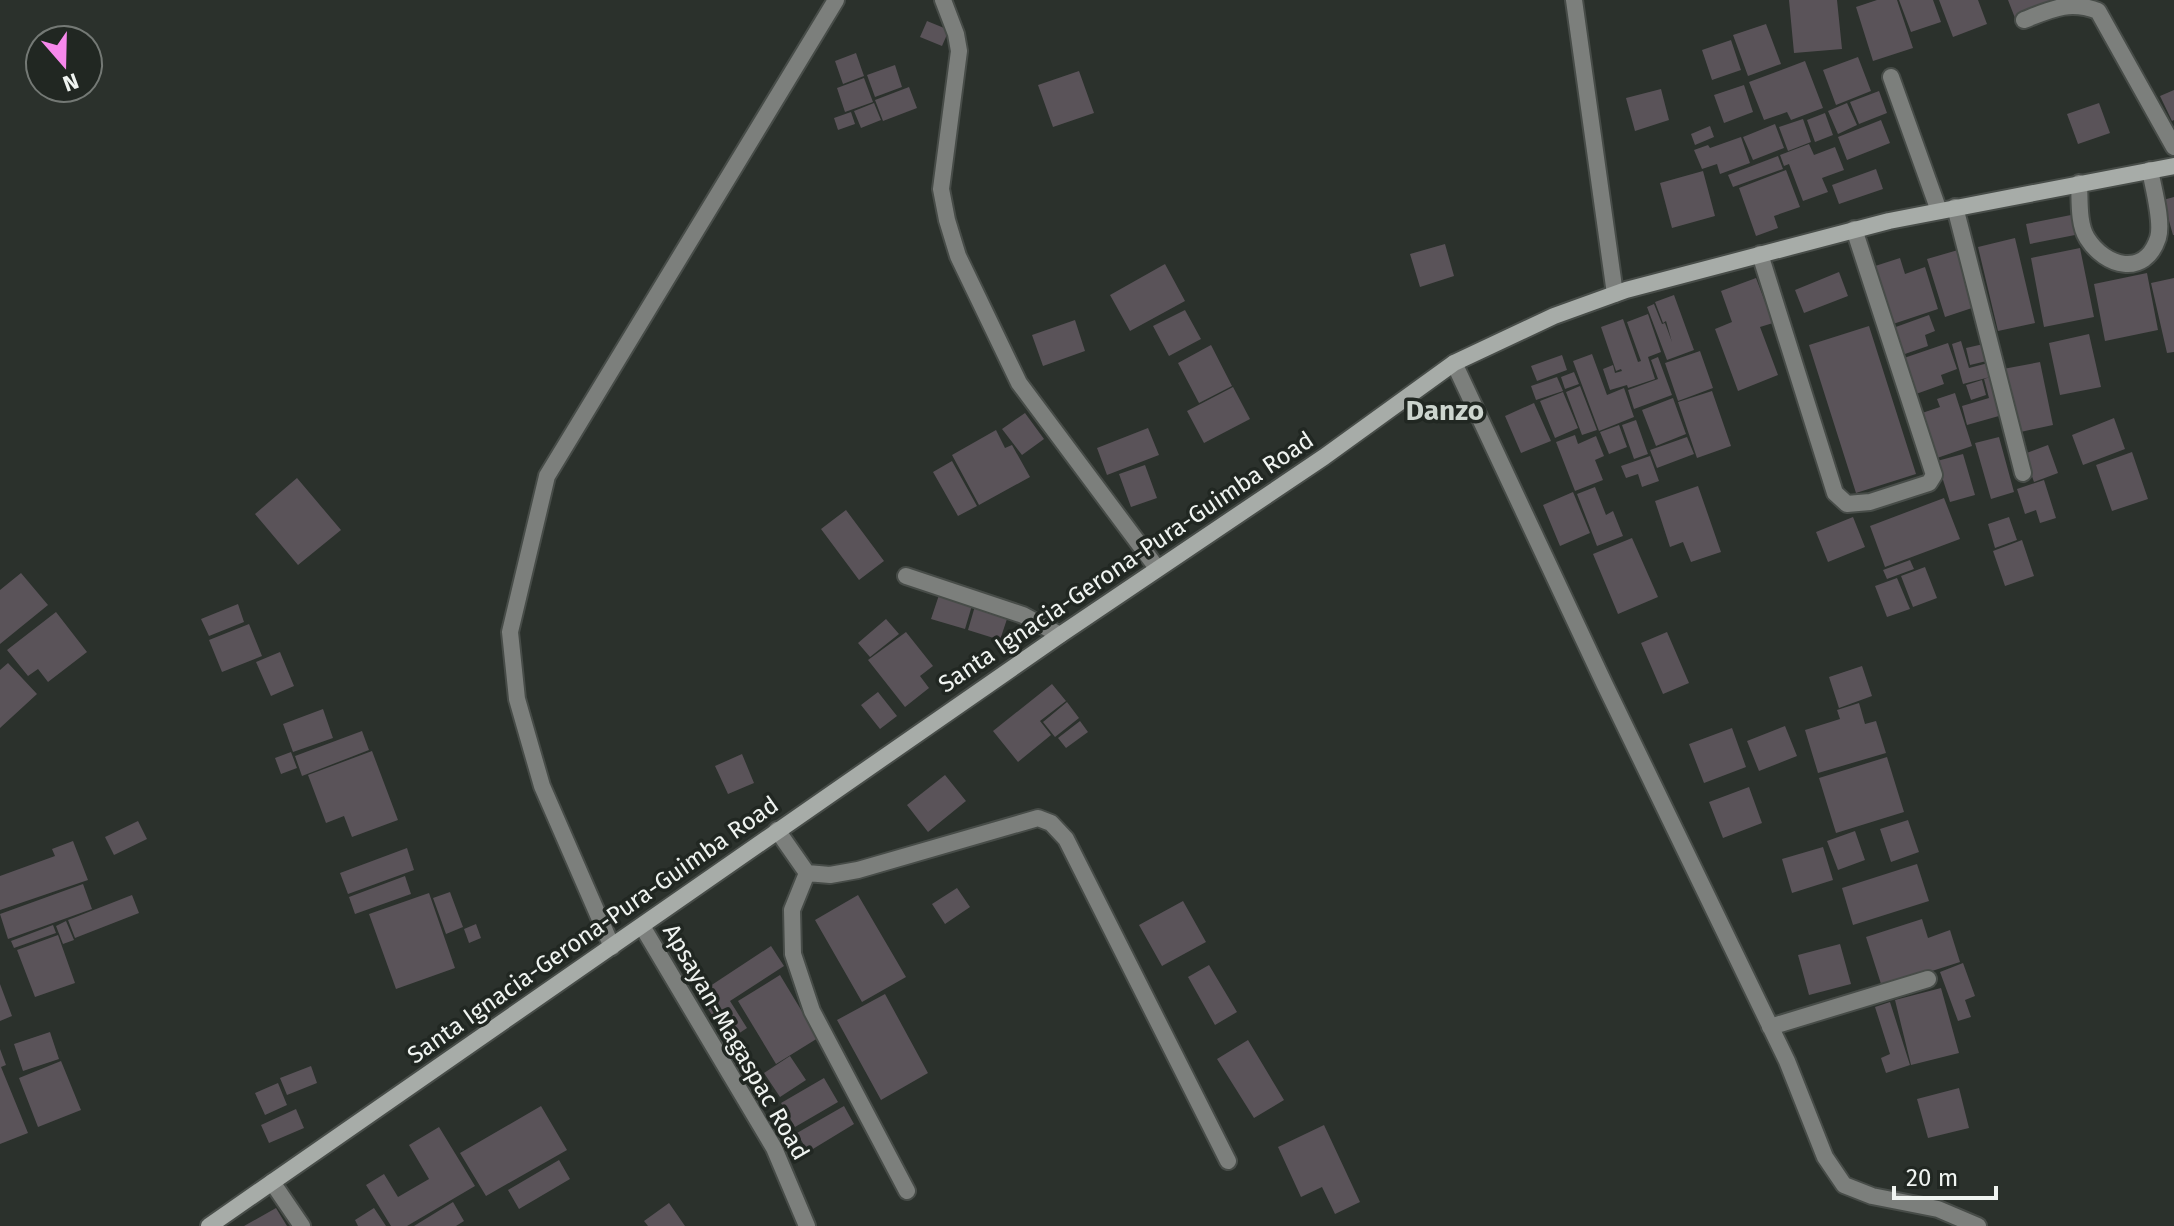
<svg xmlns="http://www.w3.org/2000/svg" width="2174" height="1226" viewBox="0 0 2174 1226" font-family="'Fira Sans',sans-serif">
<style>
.building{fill:#5a5359}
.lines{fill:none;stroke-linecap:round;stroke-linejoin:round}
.service-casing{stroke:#474c48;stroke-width:20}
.minor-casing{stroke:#474c48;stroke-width:20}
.tertiary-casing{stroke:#474c48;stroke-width:20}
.secondary-casing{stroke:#474c48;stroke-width:20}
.service{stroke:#7c7f7c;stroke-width:16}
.minor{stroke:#7c7f7c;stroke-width:16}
.tertiary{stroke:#7c7f7c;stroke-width:16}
.secondary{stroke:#a7aca8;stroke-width:16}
.labels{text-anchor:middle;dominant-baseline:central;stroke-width:7;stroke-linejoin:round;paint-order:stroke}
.street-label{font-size:24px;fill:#f0f4f1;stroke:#212722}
.quarter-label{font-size:28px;font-weight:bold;fill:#cdd5cf;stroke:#212722}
</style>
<rect width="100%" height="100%" fill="#2b312c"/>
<path class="building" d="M1789,0H1837L1842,49L1794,53Z
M1877,0H1897L1913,48L1873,61L1856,7Z
M1899,0H1933L1941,22L1911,32Z
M1939,0H1978L1987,24L1953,37Z
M2008,0H2059L2015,18Z
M927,21L949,30L942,46L920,37Z
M1766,24L1781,64L1748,76L1733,35Z
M1731,40L1741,70L1712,80L1702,50Z
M856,53L864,76L843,84L835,61Z
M1858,57L1871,91L1836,105L1823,70Z
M1805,61L1823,108L1791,120L1787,112L1764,120L1749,82Z
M895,65L902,87L875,97L867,75Z
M1079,71L1094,113L1053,127L1038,85Z
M864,78L873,102L845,112L837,88Z
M1744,85L1753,112L1724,123L1714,95Z
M909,87L917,108L883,121L875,100Z
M1661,89L1669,120L1635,131L1626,98Z
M2174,90V120L2172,121L2160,96Z
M1879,91L1887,113L1859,124L1850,102Z
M874,103L881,120L861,128L854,111Z
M1847,103L1857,125L1838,134L1828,111Z
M2099,103L2110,133L2078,144L2067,114Z
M851,112L855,124L838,130L834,118Z
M1825,113L1833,135L1815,142L1807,120Z
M1803,119L1811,142L1788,151L1779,127Z
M1881,120L1890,143L1847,160L1838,137Z
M1775,124L1784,148L1753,160L1743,137Z
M1710,126L1714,137L1695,145L1691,134Z
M1741,137L1750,163L1720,174L1717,164L1702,169L1694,150L1708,145L1710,148Z
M1809,144L1814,155L1835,147L1844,170L1822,178L1828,192L1803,201L1789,164L1784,166L1780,155Z
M1778,156L1783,169L1733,187L1728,175Z
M1876,169L1883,189L1839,204L1832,185Z
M1786,170L1800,207L1774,216L1778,228L1756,236L1739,188Z
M1703,171L1715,216L1672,228L1660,183Z
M2174,197V235H2173L2163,200Z
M2071,215L2075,235L2030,244L2026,224Z
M2015,238L2035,323L1998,331L1978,247Z
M1445,244L1454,276L1420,287L1410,254Z
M2080,248L2094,317L2044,327L2031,258Z
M1958,250L1975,307L1945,317L1927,259Z
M1900,258L1905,274L1925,267L1938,309L1890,325L1872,267Z
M1165,264L1185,301L1130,331L1110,295Z
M1839,272L1848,296L1804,313L1795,290Z
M2147,273L2158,330L2105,341L2094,284Z
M1756,278L1773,323L1760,327L1778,375L1738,391L1715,329L1732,322L1721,291Z
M2174,278V352L2167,353L2151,283Z
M1674,295L1694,350L1667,360L1647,307L1654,304L1662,324L1665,323L1672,342L1666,321L1663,323L1655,302Z
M1185,310L1201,339L1169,356L1153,326Z
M1648,314L1661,352L1648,357L1655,379L1628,388L1627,385L1610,390L1603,369L1613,365L1615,373L1622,371L1621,369L1616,371L1601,327L1623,319L1638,362L1641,361L1627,322Z
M1929,315L1935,331L1925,335L1928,346L1902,355L1893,328Z
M1075,320L1085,351L1043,366L1032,335Z
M1869,326L1916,474L1856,493L1809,345Z
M2089,334L2101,387L2060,395L2049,343Z
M1961,341L1969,368L1992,362L2006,414L1967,425L1962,406L1989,398L1984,379L1990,377L1963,384L1952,344Z
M1948,343L1957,369L1941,375L1944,384L1916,394L1904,358Z
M1988,343L1991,360L1970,365L1966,348Z
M1211,345L1232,386L1199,403L1178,363Z
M1700,351L1713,388L1678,401L1665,363Z
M1592,354L1607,395L1624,388L1634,417L1599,431L1573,361Z
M1562,355L1567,370L1537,381L1531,366Z
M1658,357L1672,395L1634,409L1628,390L1658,379L1651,360Z
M2040,362L2053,425L2016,433L2003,369Z
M1574,372L1579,384L1565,389L1561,377Z
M1557,377L1563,391L1536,400L1531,386Z
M1982,380L1986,395L1971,400L1966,385Z
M1580,386L1597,430L1582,435L1566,392Z
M1233,387L1250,419L1204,443L1187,411Z
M1712,391L1731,446L1697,458L1678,402Z
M1563,392L1578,428L1555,438L1540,401Z
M1955,393L1972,446L1937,458L1922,413L1940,407L1937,399Z
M1673,398L1686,434L1656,446L1642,410Z
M1534,403L1551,441L1521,453L1505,416Z
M1025,413L1044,439L1022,455L1002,429Z
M2114,418L2125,449L2083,465L2072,435Z
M1636,420L1648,454L1634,459L1622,425Z
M1619,425L1627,447L1609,454L1600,432Z
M1148,428L1159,455L1107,475L1097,448Z
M996,430L1005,448L1012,445L1030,477L979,505L952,455Z
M1575,435L1578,444L1596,436L1604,456L1595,460L1603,480L1575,491L1556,442Z
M1687,437L1694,454L1657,468L1650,450Z
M1999,437L2014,492L1991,499L1975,443Z
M2048,445L2058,473L2034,482L2024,454Z
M2132,452L2148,499L2112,511L2096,465Z
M1963,454L1975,495L1950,502L1937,461Z
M1650,456L1659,481L1642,487L1638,474L1626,478L1621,466Z
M952,461L977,506L958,516L933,472Z
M1145,465L1157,498L1131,507L1119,474Z
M297,478L341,530L298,565L255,514Z
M2044,480L2056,518L2040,523L2036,510L2025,514L2017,489Z
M1698,486L1721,552L1691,562L1683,542L1670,547L1655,501Z
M1595,487L1606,515L1613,511L1623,536L1597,546L1577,494Z
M1573,492L1590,533L1560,546L1543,505Z
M1944,498L1960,539L1885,567L1870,526Z
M846,510L884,561L859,580L821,529Z
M1853,517L1865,547L1828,562L1816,532Z
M2009,517L2017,540L1995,548L1988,524Z
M1632,538L1658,597L1618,614L1593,554Z
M2022,540L2034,576L2005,586L1993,551Z
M1910,560L1914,569L1887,579L1883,570Z
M1925,567L1937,598L1913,607L1901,576Z
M21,573L48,605L0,644V590Z
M1897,578L1910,609L1887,617L1875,586Z
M940,592L973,602L965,629L931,619Z
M238,604L244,622L209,636L201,619Z
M975,606L1008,616L1000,640L968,630Z
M56,612L87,652L48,682L38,669L28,676L7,650Z
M886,619L899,634L870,657L858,643Z
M249,624L262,656L222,672L209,640Z
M906,632L933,666L920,676L929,688L905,707L868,660Z
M1667,632L1689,683L1663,694L1641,643Z
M280,652L294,686L271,696L256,662Z
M8,663L37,694L0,728V670Z
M1862,666L1872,696L1839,708L1829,677Z
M1052,684L1066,701L1040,721L1051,735L1018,762L993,731Z
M878,692L897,716L880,729L861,705Z
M1067,702L1079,718L1055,737L1043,722Z
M1859,703L1865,724L1876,721L1886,753L1818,773L1805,730L1840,719L1837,710Z
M323,709L333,738L293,752L283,724Z
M1080,721L1088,732L1066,748L1058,738Z
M1785,726L1797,756L1759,771L1747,741Z
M1732,728L1746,767L1704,783L1689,744Z
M362,731L369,750L302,776L295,756Z
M372,751L398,820L352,837L344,816L326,823L308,775Z
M291,752L297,768L281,774L275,758Z
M742,754L754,783L728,794L715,766Z
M1887,757L1904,812L1836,833L1819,778Z
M945,775L966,801L928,832L907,805Z
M1749,787L1762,823L1723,838L1709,802Z
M1908,820L1919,852L1891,862L1880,829Z
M138,821L147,839L114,855L105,837Z
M1855,831L1865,860L1838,870L1827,841Z
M73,841L88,880L0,910V876L55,856L52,849Z
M1823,847L1833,880L1792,893L1782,859Z
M407,848L414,870L348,894L340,873Z
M1917,864L1929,901L1853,925L1842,888Z
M405,876L411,894L355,914L349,897Z
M83,884L92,909L8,939L0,914Z
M957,888L970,907L945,924L932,904Z
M450,892L463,927L446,934L433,898Z
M429,893L455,968L396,989L369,914Z
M132,895L139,913L75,938L68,920Z
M858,895L906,977L862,1002L815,920Z
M1183,901L1206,942L1162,966L1139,925Z
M1922,919L1928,938L1950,930L1960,962L1882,987L1866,937Z
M66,921L74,940L63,944L56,926Z
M476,924L481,938L469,943L464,929Z
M53,925L56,933L14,948L11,941Z
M58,935L75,983L35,997L17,950Z
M1840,944L1851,984L1809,995L1798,955Z
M771,946L784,966L730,1001L747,1028L729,1040L698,994Z
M1963,963L1975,996L1965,1000L1971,1017L1958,1021L1940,972Z
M1209,965L1237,1012L1215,1025L1188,977Z
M780,975L818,1038L776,1064L738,1001Z
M0,984L12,1016L0,1021Z
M1941,988L1959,1053L1911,1065L1895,1000Z
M885,994L928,1073L881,1100L837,1020Z
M1890,1002L1910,1065L1886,1073L1881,1058L1890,1054L1875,1007Z
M50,1032L59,1059L23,1071L14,1044Z
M1248,1040L1284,1100L1254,1118L1217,1059Z
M0,1049L6,1065L1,1067L28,1133L0,1144Z
M790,1056L806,1080L780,1097L764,1073Z
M61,1061L81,1110L38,1127L19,1078Z
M311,1066L317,1083L287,1095L280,1078Z
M824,1078L838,1102L795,1127L781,1103Z
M278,1083L287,1105L265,1115L255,1093Z
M1959,1088L1969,1128L1928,1138L1917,1099Z
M541,1106L567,1150L486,1196L460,1153Z
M844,1106L854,1124L808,1152L797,1133Z
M296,1109L304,1128L269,1143L261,1125Z
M1324,1125L1360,1202L1335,1214L1322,1187L1301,1197L1278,1147Z
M439,1127L475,1186L407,1226H391L366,1185L384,1174L398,1197L429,1179L409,1145Z
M559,1160L570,1179L519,1209L508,1190Z
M453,1202L464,1221L456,1226H414Z
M669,1203L685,1226H648L644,1221Z
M276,1208L287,1226H244Z
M374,1208L386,1226H358L355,1220Z"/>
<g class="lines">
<defs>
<path id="service" d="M1891,77L1939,211
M1760,254L1835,493L1847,504L1870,502L1929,483L1934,475L1854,229
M906,576L1023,615L1060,635"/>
<path id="minor" d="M943,0L956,34L959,51L941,189L947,220L958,256L1019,383L1157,568
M1574,0L1615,294
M2024,20C2052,9 2069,0 2098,11L2174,147
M2079,183C2080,199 2078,224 2087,238C2105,267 2145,278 2158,238C2163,222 2153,187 2150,170
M1955,207L2023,473
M1454,363L1604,683L1787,1061L1825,1157L1844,1185L1872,1196L1938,1209L1978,1226
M777,830L807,873L830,875L858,870L1038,818L1051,823L1066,839L1228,1161
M807,873L792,910L793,954L812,1011L907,1191
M612,947L542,786L517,699L510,632L547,476L836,0
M1770,1027L1928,979
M272,1182L302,1226"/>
<path id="tertiary" d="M642,926L774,1148L807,1226"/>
<path id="secondary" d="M209,1226L1060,635L1324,457L1454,363L1554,316L1626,290L1889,221L2174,166"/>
</defs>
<use href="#service" class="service-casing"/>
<use href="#minor" class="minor-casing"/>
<use href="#tertiary" class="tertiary-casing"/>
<use href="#secondary" class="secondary-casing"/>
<use href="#service" class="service"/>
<use href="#minor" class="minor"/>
<use href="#tertiary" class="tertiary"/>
<use href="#secondary" class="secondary"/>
</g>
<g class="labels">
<g class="street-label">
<text transform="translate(1126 562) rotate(-34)">Santa Ignacia-Gerona-Pura-Guimba Road</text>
<text transform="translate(593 930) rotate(-35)">Santa Ignacia-Gerona-Pura-Guimba Road</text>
<text transform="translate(736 1042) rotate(60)">Apsayan-Magaspac Road</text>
</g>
<g class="quarter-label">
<text x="1445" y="410">Danzo</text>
</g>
</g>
<g transform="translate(64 64) rotate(160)"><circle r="38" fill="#212722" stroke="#747975" stroke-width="2"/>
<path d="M0-6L14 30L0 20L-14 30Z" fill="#f788ec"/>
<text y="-12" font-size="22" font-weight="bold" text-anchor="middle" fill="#f0f4f1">N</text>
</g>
<path d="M1894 1186v12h102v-12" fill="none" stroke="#f0f4f1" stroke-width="4"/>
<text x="1906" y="1186" font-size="24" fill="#f0f4f1" stroke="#212722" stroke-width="6" paint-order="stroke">20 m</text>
</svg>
